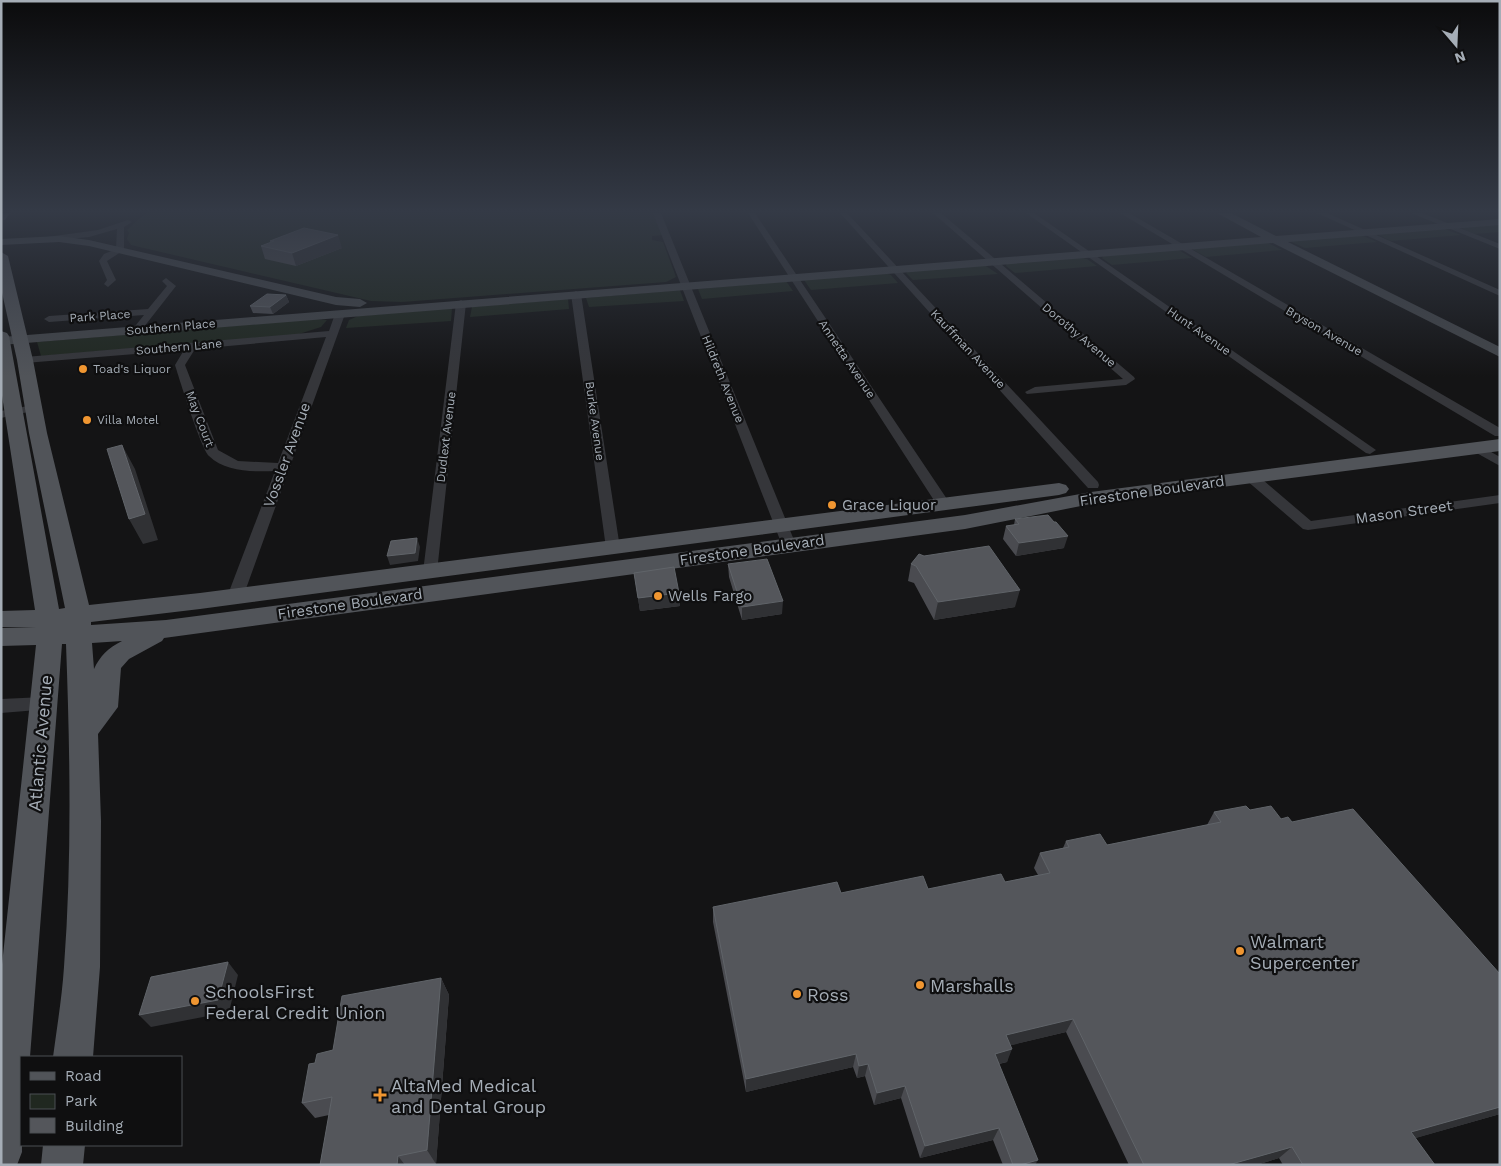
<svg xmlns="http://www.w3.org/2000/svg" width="1501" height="1166" viewBox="0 0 1501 1166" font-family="'Work Sans',sans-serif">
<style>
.green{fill:#202820}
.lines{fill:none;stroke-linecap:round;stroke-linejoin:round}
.street{fill:#35363a;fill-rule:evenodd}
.secondary{fill:#43464a;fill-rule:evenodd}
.primary{fill:#515459;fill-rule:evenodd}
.wall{fill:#4a4b50}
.shaded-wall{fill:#303134}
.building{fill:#54565b;stroke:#606469}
.poi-dot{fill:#f09631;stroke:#0f0f10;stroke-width:2}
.labels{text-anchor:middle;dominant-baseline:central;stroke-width:4.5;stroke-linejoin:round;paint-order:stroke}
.far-street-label{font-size:12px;fill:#a5adb6;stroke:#0f0f10}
.far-poi-label{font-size:12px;fill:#a5adb6;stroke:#0f0f10;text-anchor:start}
.street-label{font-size:15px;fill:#a5adb6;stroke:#0f0f10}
.poi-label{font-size:15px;fill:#a5adb6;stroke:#0f0f10;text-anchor:start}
.near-street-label{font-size:18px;fill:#a5adb6;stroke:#0f0f10}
.near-poi-label{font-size:18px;fill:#a5adb6;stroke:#0f0f10;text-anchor:start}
</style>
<rect width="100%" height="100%" fill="#141415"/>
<path class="green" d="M148,213H654L663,235L652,236V240L663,242L676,277L666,282L402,302L371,301L131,245L127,239L129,233L127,230L142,216Z
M1500,224V232L1474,234L1458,227Z
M1442,228L1461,235L1391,241L1376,234Z
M1361,235L1377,242L1305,248L1289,241Z
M1266,242L1282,250L1206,257L1192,249Z
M1177,249L1192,258L1112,265L1102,258L1104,255Z
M1079,257L1087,259L1097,266L1015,273L1006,266L1007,262Z
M983,264L998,274L913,280L906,273L910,270Z
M882,272L891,275L898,283L811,290L804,280Z
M786,281L793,291L702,299L698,289Z
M680,290L684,301L589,307L586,298Z
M568,299L569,309L470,317L472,307Z
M452,308L451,321L346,328L349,320L358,316Z
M316,319L327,320L321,327L296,335L41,356L37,342Z"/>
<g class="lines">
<path class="street" d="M653,213H661L796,545L794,548H784L782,545Z
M748,213H755L951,505L949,508H939L937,505Z
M840,213H847L1098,482L1099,485L1098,488H1088Z
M933,213H941L1134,377L1135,379L1126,385L1027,394L1025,392L1035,387L1123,379Z
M1026,213H1034L1376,450L1370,454L1366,453Z
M1120,213H1129L1500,428V436H1495Z
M1317,213H1327L1500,290V296Z
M1411,213H1422L1500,244V249Z
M128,220L132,222L124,227V250L107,261L116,280L108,287L104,284L107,280L99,261L104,254L116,249L117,229L89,237L47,241L43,239L47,237L98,230Z
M166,278L176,286L140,332H134L132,330L144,315L49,322L44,319L49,316L148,309L167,286L162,281Z
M576,291L581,294L620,548L618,551H608L606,548L571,294Z
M461,300L466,303L437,572L435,575H425L423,572L456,303Z
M340,311L345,314L243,597L240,601H230L227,597L275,471C254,472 225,472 209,456C201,448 180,381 175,365L184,350L25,363L20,360L25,357L329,331L335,314ZM326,337L278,463L238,461L218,450L185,365L195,349Z
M33,405L37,406L39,408L37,410L1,418V411Z
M1477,444L1500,457V466L1473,451L1471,448L1473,445Z
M1251,473L1256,474L1311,521L1500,495V503L1308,530L1303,529L1246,480L1245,477L1246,474Z
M44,697L50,699L53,704L50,709L1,713V699Z"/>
<path class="secondary" d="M1217,213H1231L1276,236L1500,219V225L1288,242L1500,347V357L1273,243L1,345L2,337L1261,237Z
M59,236L89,240L336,297L360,299L367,303L360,307L336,305L89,246L59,242L1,245V239Z"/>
<path class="primary" d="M1,213H10L5,220H1Z
M1,252L8,256L33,360L47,433L89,605L200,593L1059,483L1066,485L1069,489L1066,493L1059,495L200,609L91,622V625L166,620L965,515L1091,492L1500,439V451L1091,504L965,529L164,638L162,641L129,659L121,668L118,707L98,734L101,821L100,967L93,1057H53C57,1027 62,997 64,967C72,859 70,751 66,644H62L30,1057H21L22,1152L17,1165H1V974L36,645L1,646V628L36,627H1V611L35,610L1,389V331L7,333L9,336L59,609L65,608L29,433L17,360L1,288ZM122,641C108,648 100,656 94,669L92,643Z
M43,1145H85L83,1165H41Z"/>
</g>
<path class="wall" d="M270,241L342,248L296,266L265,259L261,246L271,243Z
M286,295L289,302L273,314L253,313L250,306Z
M1015,519L1064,548L1016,556L1003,539L1006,526L1014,525Z
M728,564L782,614L742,620L729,577Z
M911,564L1015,607L934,620L914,583L908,581Z
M634,573L679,593L680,606L640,611Z
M1250,810L1292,822L1500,974V1114L1415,1138L1435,1165H1283L1279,1158L1256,1165H1129L1066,1032L1011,1045L1007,1062L999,1064L1035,1165H1003L993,1140L920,1158L901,1098L874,1105L865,1076L857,1078L853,1067L746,1092L713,922V907L841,893L928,889L1005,882L1038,875L1034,868L1040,853L1063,848L1066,841L1107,845L1207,825L1214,812Z
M441,978L449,995L436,1164L432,1165H320L329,1115L315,1118L302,1103L315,1063Z"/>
<path class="shaded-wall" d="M338,235L342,248L296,266L292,253Z
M286,295L289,302L273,314L270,307Z
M122,445L135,469L158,540L143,544L129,519Z
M1068,536L1064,548L1016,556L1019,543Z
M417,538L420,547L418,561L390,565L387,556Z
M1020,590L1015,607L934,620L938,602Z
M679,593L680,606L640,611L638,598Z
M783,601L782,614L742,620V607Z
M228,962L238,975L229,1012L151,1027L139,1015Z
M441,978L449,995L436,1164L427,1150Z
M1073,1019L1066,1032L1000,1048L1006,1035Z
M1012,1049L1007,1062L989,1066L995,1054Z
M856,1054L853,1067L746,1092V1079Z
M868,1064L865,1076L857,1078L859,1066Z
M905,1086L901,1098L874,1105L877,1093Z
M1500,1107V1114L1395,1144L1411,1132Z
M999,1128L993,1140L920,1158L925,1146Z
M1292,1147L1279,1158L1256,1165H1228Z
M398,1156L405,1165H397Z
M1038,1160L1035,1165H1020Z"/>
<path class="building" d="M304,228L338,235L292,253L261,246L274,241H270Z
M267,294L286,295L270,307L250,306Z
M122,445L145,514L129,519L107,449Z
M1048,515L1054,522H1056L1068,536L1019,543L1006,526L1019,524L1015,519Z
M417,538L415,553L387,556L391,541Z
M989,546L1020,590L938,602L916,566L911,564L919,554L924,556Z
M767,559L783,601L742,607L728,564Z
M674,567L679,593L638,598L634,573Z
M1246,806L1250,810L1271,806L1281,819L1288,817L1292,822L1353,809L1500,974V1107L1411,1132L1435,1165H1303L1292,1147L1228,1165H1144L1073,1019L1006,1035L1012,1049L995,1054L1038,1160L1020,1165H1013L999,1128L925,1146L905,1086L877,1093L868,1064L859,1066L856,1054L746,1079L713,907L837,882L841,893L923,876L928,889L1001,874L1005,882L1050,873L1040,853L1069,847L1066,841L1100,834L1107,845L1221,822L1214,812Z
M228,962L218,1000L139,1015L151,977Z
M441,978L427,1150L398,1156L397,1165H320L332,1097L302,1103L309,1064L315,1063L317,1054L333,1050L342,996Z"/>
<linearGradient id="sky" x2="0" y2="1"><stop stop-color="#0b0b0c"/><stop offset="0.56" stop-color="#343a46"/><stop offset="1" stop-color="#343a46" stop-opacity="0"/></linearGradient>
<rect width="1501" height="377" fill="url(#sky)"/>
<g class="poi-dot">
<circle cx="83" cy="369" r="5"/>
<circle cx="87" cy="420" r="5"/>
<circle cx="832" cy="505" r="5"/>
<circle cx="658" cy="596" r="5"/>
<circle cx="1240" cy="951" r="5"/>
<circle cx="920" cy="985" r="5"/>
<circle cx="797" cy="994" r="5"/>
<circle cx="195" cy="1001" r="5"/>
<path d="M377.5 1087.5h5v5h5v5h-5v5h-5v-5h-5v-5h5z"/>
</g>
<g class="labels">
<g class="far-street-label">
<text transform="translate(100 316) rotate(-4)">Park Place</text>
<text transform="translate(171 327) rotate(-5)">Southern Place</text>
<text transform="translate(1199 331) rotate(35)">Hunt Avenue</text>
<text transform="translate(1324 331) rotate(30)">Bryson Avenue</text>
<text transform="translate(1079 335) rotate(40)">Dorothy Avenue</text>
<text transform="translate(179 347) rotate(-5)">Southern Lane</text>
<text transform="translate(968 349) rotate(47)">Kauffman Avenue</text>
<text transform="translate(847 359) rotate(56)">Annetta Avenue</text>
<text transform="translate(723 379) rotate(68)">Hildreth Avenue</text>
<text transform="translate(200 419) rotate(69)">May Court</text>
<text transform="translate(595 421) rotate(82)">Burke Avenue</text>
<text transform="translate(446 437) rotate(-83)">Dudlext Avenue</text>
</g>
<g class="far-poi-label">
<text x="93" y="369">Toad's Liquor</text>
<text x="97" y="420">Villa Motel</text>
</g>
<g class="street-label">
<text transform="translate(287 455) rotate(-70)">Vossler Avenue</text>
<text transform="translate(1152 491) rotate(-8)">Firestone Boulevard</text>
<text transform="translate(1404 512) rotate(-8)">Mason Street</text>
<text transform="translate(752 550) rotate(-8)">Firestone Boulevard</text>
<text transform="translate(350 604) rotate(-8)">Firestone Boulevard</text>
</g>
<g class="poi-label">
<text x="842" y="505">Grace Liquor</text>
<text x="668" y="596">Wells Fargo</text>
</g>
<g class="near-street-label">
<text transform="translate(40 743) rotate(-85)">Atlantic Avenue</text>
</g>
<g class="near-poi-label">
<text x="1250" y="941">Walmart<tspan x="1250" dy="21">Supercenter</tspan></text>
<text x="930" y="985">Marshalls</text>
<text x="205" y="991">SchoolsFirst<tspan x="205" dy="21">Federal Credit Union</tspan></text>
<text x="807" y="994">Ross</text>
<text x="391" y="1085">AltaMed Medical<tspan x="391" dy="21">and Dental Group</tspan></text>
</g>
</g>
<rect width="1501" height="1166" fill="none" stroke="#a5adb6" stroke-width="5"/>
<rect x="20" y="1056" width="162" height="90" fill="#0f0f10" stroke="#4b4e52"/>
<rect x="30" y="1072" width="25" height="8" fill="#515459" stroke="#4b4e52"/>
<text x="65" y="1081" font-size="15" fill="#a5adb6">Road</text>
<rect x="30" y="1094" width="25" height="15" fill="#202820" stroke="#4b4e52"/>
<text x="65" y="1106" font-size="15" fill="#a5adb6">Park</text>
<rect x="30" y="1118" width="25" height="15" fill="#54565b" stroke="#4b4e52"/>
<text x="65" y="1131" font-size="15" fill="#a5adb6">Building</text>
<g transform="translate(1456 45) rotate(161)" stroke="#0f0f10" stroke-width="4" paint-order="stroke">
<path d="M0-4L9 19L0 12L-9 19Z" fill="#a5adb6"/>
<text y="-8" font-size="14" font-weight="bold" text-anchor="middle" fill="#a5adb6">N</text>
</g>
</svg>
